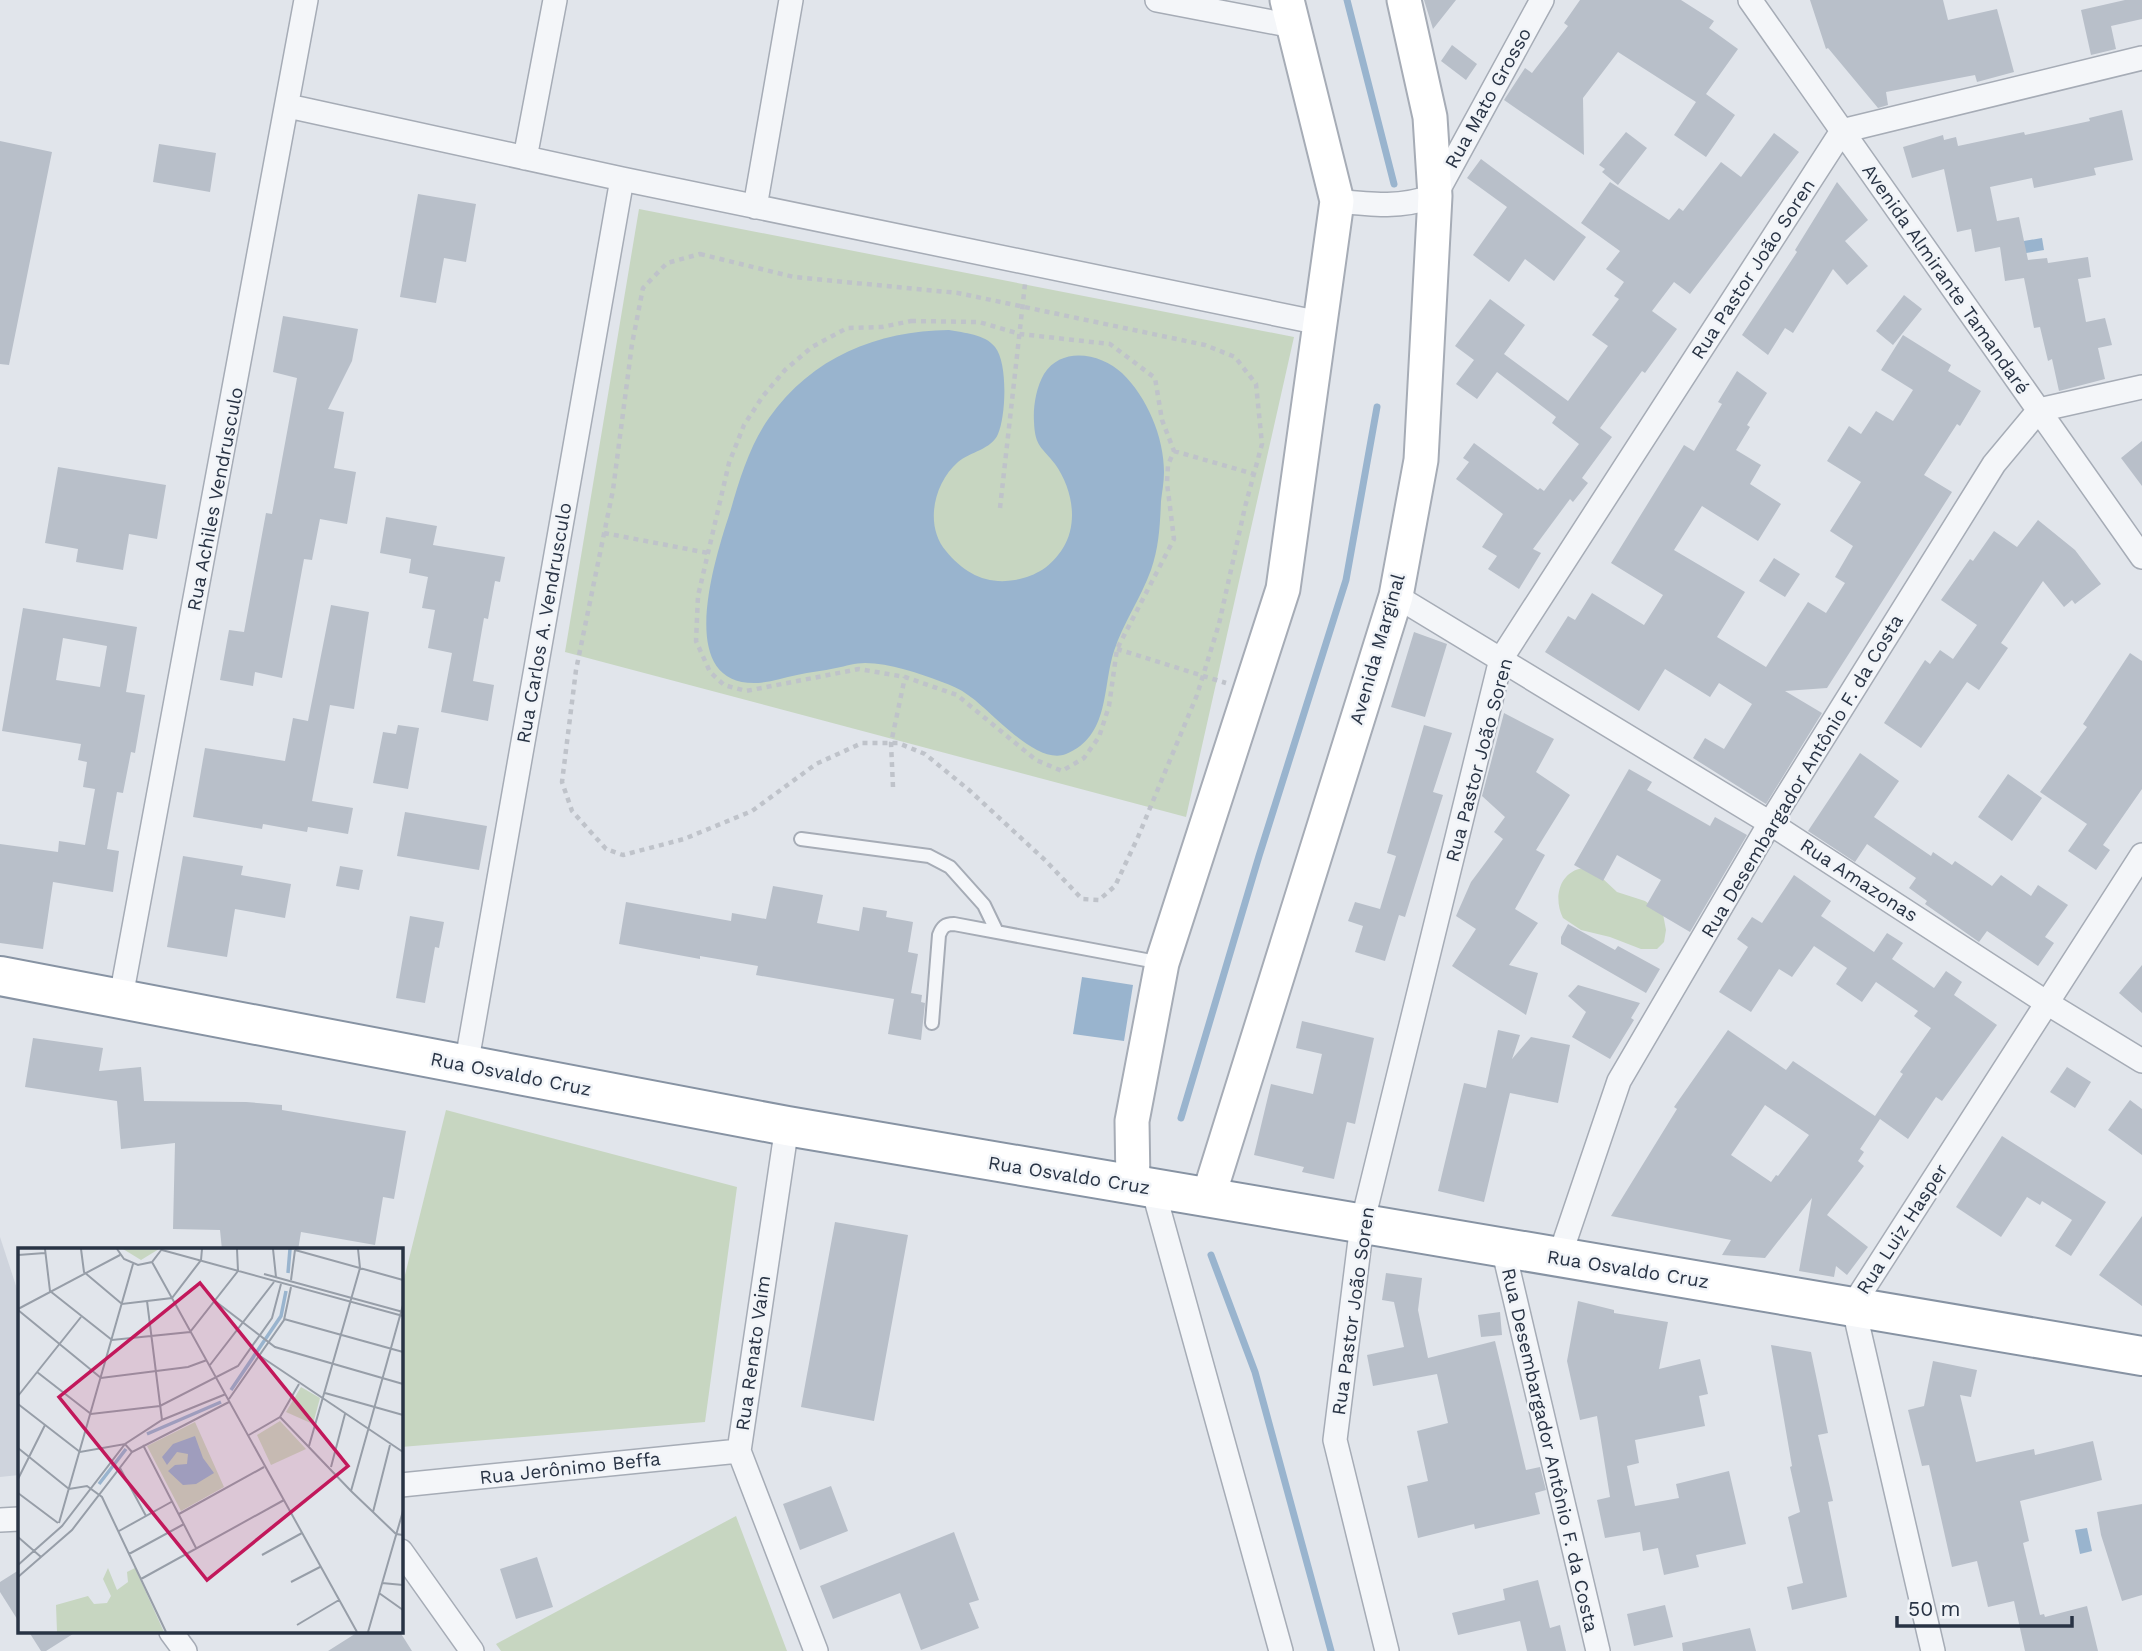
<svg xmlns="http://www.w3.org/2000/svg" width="2142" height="1651" viewBox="0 0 2142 1651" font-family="'Work Sans',sans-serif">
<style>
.built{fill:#cfd4dd}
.green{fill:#c7d6c1}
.water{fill:#99b4ce}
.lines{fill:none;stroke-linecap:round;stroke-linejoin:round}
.stream{stroke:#99b4ce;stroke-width:7}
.building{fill:#b8bfc9;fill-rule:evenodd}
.lane-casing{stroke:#a6acb6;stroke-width:16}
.street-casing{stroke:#a6acb6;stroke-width:26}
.secondary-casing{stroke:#a6acb6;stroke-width:37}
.highway-casing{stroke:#8793a3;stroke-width:42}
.path{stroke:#bfc3ca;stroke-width:4.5;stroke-dasharray:5 5;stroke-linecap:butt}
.lane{stroke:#f4f6f9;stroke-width:12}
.street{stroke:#f4f6f9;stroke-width:23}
.secondary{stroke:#fff;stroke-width:33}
.highway{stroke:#fff;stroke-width:38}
.labels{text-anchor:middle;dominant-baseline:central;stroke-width:5;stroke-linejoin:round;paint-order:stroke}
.street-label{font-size:19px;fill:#283344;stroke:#f1f4f8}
.inset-river{fill:none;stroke:#99b4ce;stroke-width:3.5}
.inset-road{fill:none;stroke:#979ea8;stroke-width:2}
.view{fill:#c2185b;fill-opacity:0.15;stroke:#c2185b;stroke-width:3.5}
.inset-edge{fill:none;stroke:#283344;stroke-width:3.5}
</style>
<rect width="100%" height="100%" fill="#e1e5eb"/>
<path class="built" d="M0,1237L19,1295V1475L0,1477Z"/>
<path class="green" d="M639,209L1294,337L1186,817L565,652Z
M1583,868L1601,877L1617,892L1645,901L1663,914L1666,930L1664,942L1657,949H1641L1610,937L1581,930L1563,918C1553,898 1559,872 1583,868Z
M446,1110L737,1187L705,1422L401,1447V1291Z
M736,1516L787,1651H501L496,1644Z"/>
<path class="water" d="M2042,238L2044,250L2020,254L2018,242Z
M949,330C964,333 985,334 995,347C1008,363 1006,416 998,434C992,449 970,452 958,462C934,483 924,525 946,551C964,573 986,585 1015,580C1036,576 1051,567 1063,548C1079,522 1072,488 1055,464C1042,447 1035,447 1034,422C1033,407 1036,388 1044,374C1062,345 1102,354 1122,373C1147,397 1164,437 1164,472C1164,482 1162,492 1161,501C1160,525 1159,547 1151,570C1141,598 1123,623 1114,651C1102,688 1110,736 1066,754C1036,766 991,710 968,695C960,689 951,685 942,682C918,673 890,663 865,663C855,663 846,666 836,668C823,671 810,672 797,675C783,678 771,682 758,683C671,687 717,553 731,509C740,478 750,445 769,418C812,357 877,331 949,330Z
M1082,977L1133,985L1124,1041L1073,1034Z
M2087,1528L2092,1551L2080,1554L2075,1530Z"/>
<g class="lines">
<path class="stream" d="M1347,0L1394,184
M1181,1118L1259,856L1346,580L1377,407
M1211,1255L1255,1372L1331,1651"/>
</g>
<path class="building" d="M1424,0H1456L1433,29Z
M1580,0H1681L1714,21L1709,28L1738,49L1706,94L1735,115L1706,157L1674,135L1696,102L1618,52L1583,98L1584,155L1504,100L1525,68L1532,73L1568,26L1564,23Z
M1810,0H1943L1948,20L1997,9L2014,72L1977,82L1975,75L1886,92L1888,105L1878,108L1828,48L1826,49Z
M2125,0H2142V19L2111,26L2116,49L2091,55L2081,10Z
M1452,45L1477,64L1466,80L1441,61Z
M2122,110L2133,160L2094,168L2096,175L2034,188L2032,178L1990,187L1997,221L2019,217L2028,260L2047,258L2048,263L2088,257L2091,277L2078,279L2086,322L2105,318L2112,345L2098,348L2105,379L2059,391L2052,359L2048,361L2040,327L2034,328L2024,278L2005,281L2000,247L1975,252L1971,229L1957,232L1944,169L1912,178L1903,147L1943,135L1944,140L1956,137L1958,146L2024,132L2025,135L2090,121L2089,118Z
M1626,132L1647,148L1618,185L1602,172L1605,169L1599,165Z
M1774,133L1799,152L1690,294L1674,282L1652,311L1677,329L1645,373L1642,371L1600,428L1612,437L1582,478L1588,483L1573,502L1570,499L1533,549L1541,553L1519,589L1488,569L1497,556L1482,547L1503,514L1456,479L1469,462L1463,458L1474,443L1538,490L1540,488L1544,491L1579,444L1552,423L1556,417L1497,372L1477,399L1456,384L1474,360L1455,346L1490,299L1525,325L1504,354L1568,401L1608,346L1592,335L1619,299L1614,296L1624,282L1606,269L1620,251L1581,223L1610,182L1669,220L1679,208L1683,211L1721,162L1741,177Z
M0,141L52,152L9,365L0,364Z
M159,144L216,153L210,192L153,182Z
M1481,159L1586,237L1554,281L1525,259L1509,282L1473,255L1507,207L1467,178Z
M1837,182L1868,220L1845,241L1868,266L1847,285L1833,269L1793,333L1785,328L1768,355L1742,335L1797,252L1795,250Z
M418,194L476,204L466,262L444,258L436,303L400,297Z
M1904,295L1922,309L1893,345L1876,331Z
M283,316L358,329L352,361L328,409L344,412L334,468L356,472L347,524L320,519L312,560L304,559L282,678L255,672L253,686L220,680L229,630L244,632L266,513L272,514L297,378L273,372Z
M1903,335L1951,365L1948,371L1981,391L1960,426L1957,424L1924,475L1952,492L1827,688L1785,691L1822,713L1766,804L1693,758L1705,738L1724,749L1752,704L1719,683L1710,697L1665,669L1639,711L1545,652L1568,616L1575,620L1592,593L1644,625L1663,595L1611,563L1684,445L1694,451L1722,404L1718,402L1737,371L1767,393L1747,425L1750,427L1736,450L1761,465L1750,484L1781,504L1758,541L1702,506L1674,550L1745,592L1717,637L1766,667L1808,602L1826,613L1845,583L1835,577L1853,546L1830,531L1861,482L1827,461L1849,426L1861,434L1876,411L1893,421L1913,390L1881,370Z
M2142,441V486L2121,458Z
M58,467L166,485L157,539L129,534L123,570L76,562L78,549L45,543Z
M386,517L437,526L433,545L505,557L500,582L495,581L488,619L484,618L473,681L494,685L488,721L441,712L452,653L428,648L435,610L422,608L428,577L409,573L411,559L380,553Z
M2038,520L2075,550L2101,584L2075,604L2072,600L2064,607L2043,581L2001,643L2008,648L1979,690L1967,682L1921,748L1884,723L1925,660L1930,664L1940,650L1953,659L1977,625L1941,600L1970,559L1973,561L1994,531L2017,547Z
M1774,558L1800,574L1785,597L1759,581Z
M331,605L369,612L354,709L330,705L312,801L353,808L348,834L308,827L307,832L263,824L262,829L193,817L205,748L285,761L293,718L308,721Z
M23,608L137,627L126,692L145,695L135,753L131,752L123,793L117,792L107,849L119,851L113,892L53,882L43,949L0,943V844L58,852L59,841L85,845L95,789L83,787L87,762L78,760L81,744L2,731ZM63,638L107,646L100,687L56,680Z
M1414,632L1447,644L1425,717L1391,707Z
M2130,653L2142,661V789L2103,845L2110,850L2096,870L2068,851L2087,824L2040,792L2087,727L2083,724Z
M1504,713L1554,739L1536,772L1570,795L1536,850L1545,855L1515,909L1538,923L1509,965L1538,973L1526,1015L1452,966L1476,929L1456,916L1471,882L1503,839L1494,832L1505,817L1482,796Z
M398,725L419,728L408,789L373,783L383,732L396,734Z
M1424,725L1452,733L1433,792L1443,795L1405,917L1399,915L1385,961L1355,952L1363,926L1348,921L1355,902L1380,909L1396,856L1387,853Z
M1860,753L1899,781L1874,817L1931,856L1933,852L1952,865L1955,861L1992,886L2001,875L2031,896L2038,885L2068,905L2045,937L2054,943L2038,966L1987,931L1979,942L1925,904L1927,901L1909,888L1916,878L1867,844L1855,862L1808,831Z
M1629,769L1652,782L1647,790L1710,826L1715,817L1747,835L1690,932L1646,906L1661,880L1617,855L1603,881L1574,865Z
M2008,774L2042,798L2012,841L1978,817Z
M405,812L487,826L479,870L397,856Z
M183,856L243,866L241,875L291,884L285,918L235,909L227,957L167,947Z
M340,866L363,870L359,890L336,886Z
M1794,875L1831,901L1821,916L1874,952L1887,933L1903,943L1892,959L1934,988L1946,971L1962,982L1954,995L1997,1025L1942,1101L1936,1097L1908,1139L1880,1119L1860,1149L1864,1152L1858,1161L1864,1166L1827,1215L1868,1247L1847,1275L1836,1266L1834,1277L1799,1271L1812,1198L1765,1258L1722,1255L1731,1240L1611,1216L1677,1109L1674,1107L1728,1030L1786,1070L1793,1061L1875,1116L1903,1074L1900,1072L1931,1028L1914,1016L1918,1011L1876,982L1862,1002L1836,984L1847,968L1814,946L1792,977L1779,969L1751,1012L1719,992L1748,947L1737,939L1752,917L1762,923ZM1765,1105L1809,1135L1778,1176L1776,1175L1771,1182L1731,1155Z
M773,886L823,895L817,923L859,931L863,907L887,911L886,917L913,922L908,952L918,954L911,993L922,995L921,1002L925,1003L921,1040L888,1034L894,999L756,975L758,966L700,956V959L619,944L626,902L731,921L732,913L766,919Z
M410,916L444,922L439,948L435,947L425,1003L396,998Z
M1568,924L1615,950L1618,946L1660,969L1646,993L1561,944V937Z
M2142,965V1013L2119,993Z
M1578,985L1640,1003L1631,1018L1634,1020L1610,1059L1572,1037L1586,1012L1568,996Z
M1302,1021L1374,1038L1355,1124L1347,1122L1334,1179L1302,1172L1304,1167L1254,1155L1271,1084L1313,1094L1322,1054L1296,1048Z
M1498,1030L1520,1035L1512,1059L1531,1037L1570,1045L1558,1103L1510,1093L1484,1202L1438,1191L1464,1083L1486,1088Z
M33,1038L103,1048L99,1071L141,1067L144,1101L246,1102L282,1105V1110L406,1131L394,1199L383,1197L375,1245L301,1232L298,1250H222L220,1230L173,1229L175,1143L121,1149L117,1101L25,1087Z
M2067,1067L2091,1082L2075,1108L2050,1092Z
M2130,1100L2142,1109V1155L2108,1130Z
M2002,1136L2106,1202L2071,1256L2055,1246L2072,1220L2042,1201L2040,1205L2027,1197L2001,1237L1956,1207Z
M2142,1216V1306L2099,1275Z
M835,1222L908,1235L874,1421L801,1407Z
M1386,1273L1422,1278L1418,1310L1428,1358L1495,1341L1526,1470L1540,1467L1546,1490L1535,1493L1540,1514L1475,1529L1474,1524L1418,1538L1407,1486L1428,1481L1417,1431L1448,1423L1437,1374L1373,1386L1367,1355L1404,1347L1394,1302L1382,1300Z
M1578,1301L1614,1310V1313L1668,1322L1659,1369L1700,1359L1708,1394L1699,1396L1705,1426L1635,1440L1639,1463L1627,1466L1635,1506L1679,1498L1676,1484L1729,1471L1746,1544L1696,1555L1699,1567L1664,1575L1658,1548L1643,1551L1640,1532L1605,1538L1597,1500L1610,1497L1597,1416L1580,1420L1567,1361Z
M1500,1312L1502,1335L1481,1337L1478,1315Z
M1771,1345L1811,1352L1828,1433L1818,1435L1833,1501L1828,1502L1847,1597L1792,1610L1787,1587L1803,1583L1788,1517L1800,1512L1790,1467L1792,1466Z
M1933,1361L1977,1370L1971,1397L1960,1395L1976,1462L2034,1449L2035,1455L2093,1441L2102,1480L2020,1501L2029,1541L2023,1543L2040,1615L2044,1614L2045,1617L2087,1606L2098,1651H2025L2014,1601L1988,1607L1977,1561L1952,1567L1929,1465L1922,1466L1908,1410L1924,1406Z
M831,1486L848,1531L800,1550L783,1504Z
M2142,1504V1595L2122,1601L2101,1535L2097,1512Z
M954,1532L979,1600L969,1603L979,1628L921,1650L900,1593L833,1619L820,1586Z
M537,1557L553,1607L516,1619L500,1569Z
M19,1570V1622L0,1592V1582Z
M1538,1580L1550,1628L1560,1625L1566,1651H1527L1520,1621L1458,1635L1452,1613L1505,1600L1503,1589Z
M1665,1605L1673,1637L1634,1646L1627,1614Z
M1750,1628L1756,1651H1683L1682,1643Z
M29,1632H76L46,1651H41Z
M358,1632H400L412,1651H328Z"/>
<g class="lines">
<defs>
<path id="lane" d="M801,839L929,856L950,867L984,905L997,932
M932,1023L939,935C942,927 945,924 954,924L1162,963"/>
<path id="street" d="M1157,0L1293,26
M1750,0L2142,557
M288,106L622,179L1320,323
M525,158L555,0
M1337,201C1374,205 1400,208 1435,196L1542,0
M755,207L791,0
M1396,596L1770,823L2047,1003L2142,1061
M121,997L306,0
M466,1066L622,179
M787,1126L739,1451L816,1651
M1153,1189L1281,1651
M1503,1248L1598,1651
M1559,1258L1619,1081L1770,823L1994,464L2039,410L2142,387
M401,1485L739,1451
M0,1520L19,1519
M401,1551L472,1651
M171,1632L185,1651
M1387,1651L1335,1440L1362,1224L1501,659L1842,131L2142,58
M1933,1651L1853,1305L2142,855"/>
<path id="secondary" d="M1133,1185L1132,1121L1162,963L1283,589L1337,201L1287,0
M1208,1198L1396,596L1421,460L1435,196L1430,117L1404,0"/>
<path id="highway" d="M0,976L787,1126L2142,1356"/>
</defs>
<use href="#lane" class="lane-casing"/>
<use href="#street" class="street-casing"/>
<use href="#secondary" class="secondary-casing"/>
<use href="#highway" class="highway-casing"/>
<path class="path" d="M700,254L794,277L958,293L1205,345L1235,357L1256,384L1262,444L1245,507L1219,624L1197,695L1138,837L1115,886L1099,900L1082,899L1046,861L969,790L925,754L898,743H862L816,764L752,811L684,839L623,855L606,849L572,811L562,782L576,670L613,490L632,344L643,288L667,263Z
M911,321L979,322L1020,334L1110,344L1155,378L1162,420L1174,451L1168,465L1167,483L1174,539L1117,649L1109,706L1099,737L1084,758L1062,771L1036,760L957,695L905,677L859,669L746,691L724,685L710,672L696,641L698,596L729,463L744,425L763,396L785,370L812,347L847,328L882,327Z
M1174,451L1254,474
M1000,508L1025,284
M604,533L708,553
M1117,649L1226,683
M893,787L891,743L905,677"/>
<use href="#lane" class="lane"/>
<use href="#street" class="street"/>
<use href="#secondary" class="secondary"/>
<use href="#highway" class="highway"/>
</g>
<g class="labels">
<g class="street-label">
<text transform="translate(1488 98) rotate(-61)">Rua Mato Grosso</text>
<text transform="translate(1753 269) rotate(-57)">Rua Pastor João Soren</text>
<text transform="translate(1946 279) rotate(55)">Avenida Almirante Tamandaré</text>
<text transform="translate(215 499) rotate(-79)">Rua Achiles Vendrusculo</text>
<text transform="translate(544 623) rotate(-80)">Rua Carlos A. Vendrusculo</text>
<text transform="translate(1377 649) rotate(-74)">Avenida Marginal</text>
<text transform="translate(1479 760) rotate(-75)">Rua Pastor João Soren</text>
<text transform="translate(1802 776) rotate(-59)">Rua Desembargador Antônio F. da Costa</text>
<text transform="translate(1859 880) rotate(33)">Rua Amazonas</text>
<text transform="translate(511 1074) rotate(11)">Rua Osvaldo Cruz</text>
<text transform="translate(1069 1175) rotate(9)">Rua Osvaldo Cruz</text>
<text transform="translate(1902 1229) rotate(-57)">Rua Luiz Hasper</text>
<text transform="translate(1628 1269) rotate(9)">Rua Osvaldo Cruz</text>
<text transform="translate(1353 1311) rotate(-82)">Rua Pastor João Soren</text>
<text transform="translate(753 1353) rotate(-82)">Rua Renato Vaim</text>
<text transform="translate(1550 1450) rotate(77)">Rua Desembargador Antônio F. da Costa</text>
<text transform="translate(570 1468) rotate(-6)">Rua Jerônimo Beffa</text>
</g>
</g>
<g transform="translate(18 1248)">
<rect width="385" height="385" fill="#e1e5eb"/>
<path d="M105,1H141L123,12ZM283,139L302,150L295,176L268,164ZM262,173L288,201L253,217L239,187ZM177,174L206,239L163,263L129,198ZM90,320L99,342L110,334L109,324L117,320L146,384H39L38,357L70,348L76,356L89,355L93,348L85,331Z" fill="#c7d6c1"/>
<path d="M177,188L185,210L196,225L178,236L165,237L150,223L157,217L169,216L170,206L159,204L149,217L144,209L155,196Z" fill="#99b4ce"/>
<path class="inset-river" d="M270,25L272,1M213,142L263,68L268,43M129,186L203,154M81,236L108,201"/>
<path class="inset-road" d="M27,1L32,43L94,92L172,84L220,23L219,1M63,1L66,24L104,56L154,50L183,12L184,1M99,1L106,11L120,17L134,14L144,1M255,1L258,29M144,2L385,68M277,2L385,32M0,7L27,5M134,14L339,384M246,26L385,64M273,32L277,2M129,53L144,172M197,53L257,99L385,136M0,61L102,7M0,62L83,130L170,119L189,112M266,71L385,104M242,108L385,204M192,117L256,34M19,124L73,166L142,158L220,118L254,70L263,36M307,145L385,167M0,148L63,69M211,151L266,72L273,39M0,156L62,204L107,196L114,204M262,169L333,243L378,286L385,287M231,187L262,169L281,136M125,197L178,300M291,198L342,20L340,1M0,200L51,241L69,238L84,249L148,384M313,219L327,166M102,220L128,268M0,231L27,177M333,243L385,57M0,245L40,275M355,264L372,197M161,266L246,219M41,275L115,16M101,283L155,253M0,289L23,309M111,306L166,276M244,307L284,285M0,317L44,278L107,196L144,172L208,146M0,329L54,282L114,204L211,154M123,331L266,252M273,334L302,319M364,335L385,337M361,345L385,362M279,377L321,352M350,384L385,263"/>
<path class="view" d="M182,35L330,218L189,332L41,149Z"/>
<rect width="385" height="385" class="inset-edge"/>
</g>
<path d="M1897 1616v10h175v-10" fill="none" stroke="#283344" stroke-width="3.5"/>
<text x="1908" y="1616" font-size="21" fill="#283344" stroke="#f1f4f8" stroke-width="5" paint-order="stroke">50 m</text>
</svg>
